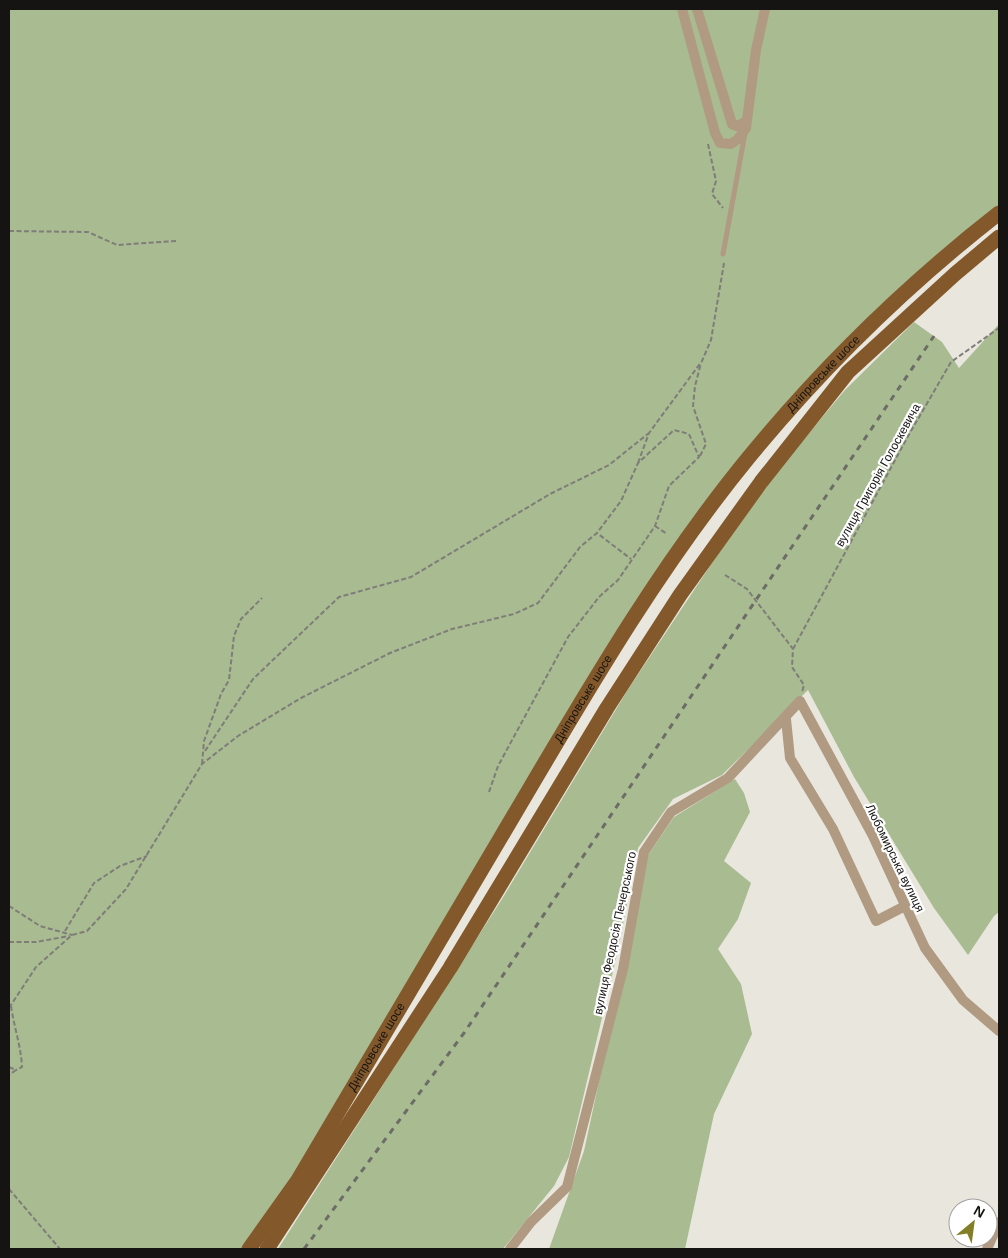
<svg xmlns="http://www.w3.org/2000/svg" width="1008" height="1258" viewBox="0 0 1008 1258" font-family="Arial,sans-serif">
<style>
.green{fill:#a8bb91}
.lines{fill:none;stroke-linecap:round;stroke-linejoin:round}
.path{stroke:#7f7d78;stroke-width:2;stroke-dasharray:5 2.5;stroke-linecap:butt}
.service{stroke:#b19a82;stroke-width:5}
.minor{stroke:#b19a82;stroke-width:10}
.primary{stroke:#83592b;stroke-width:15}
.rail{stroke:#6d6c67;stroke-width:3;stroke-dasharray:6 6;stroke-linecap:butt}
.labels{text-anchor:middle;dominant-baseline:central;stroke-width:4.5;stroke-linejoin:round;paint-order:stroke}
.street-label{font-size:12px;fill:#151412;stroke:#fff}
</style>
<rect width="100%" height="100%" fill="#e9e6de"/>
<path class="green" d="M9,9H999V213L825,371L677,553L249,1249H9Z
M914,322L942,342L959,368L999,324V912L994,916L968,955L934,908L854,777L808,690L722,775L673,799L638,848L618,950L569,1157L554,1186L503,1249H278L502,899L627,691L722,548L764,487L845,390Z
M735,779L744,793L750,812L724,861L751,883L738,919L718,949L741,984L752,1034L714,1114L685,1249H549L584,1151L648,855L674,817Z"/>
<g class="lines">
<path class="path" d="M708,144L716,181L712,194L723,208
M9,231L88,232L117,245L176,241
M700,456L706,444L693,406L695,386L701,363
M638,463L649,433L702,361L711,340L724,263
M655,526L667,534
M725,575L747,589L793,649L792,667L804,685L802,692
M793,649L907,438L951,362L999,328
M205,751L253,679L339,597L411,577L550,494L609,465L649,433
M202,764L204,741L221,694L229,680L234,636L241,619L262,598
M489,792L498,766L568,637L599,597L618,580L655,526L669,486L699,457L689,434L674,430L638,463L621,501L597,533
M9,906L40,926L72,935
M65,931L94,883L120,866L147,856
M9,942H36L69,936
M11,1006C14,1027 21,1046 22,1067L16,1070
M9,1008L36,967L72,935L87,931L126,889L202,764L238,736L301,698L390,653L452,629L514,614L538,603L580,547L597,533L631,559
M9,1067L16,1070L9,1075
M9,1189L60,1249"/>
<path class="service" d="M723,254L745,133"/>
<path class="minor" d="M682,9L715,133L720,143L731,144L738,139L746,128L756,50L765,9
M697,9L732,124L737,126L747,121
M786,719L790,758L833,829L876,921L905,906
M510,1249L531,1222L567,1187L623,969L644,852L671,812L728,778L800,701L872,834L925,948L963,1000L999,1031
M987,1249L999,1222"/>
<g class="primary">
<path id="s1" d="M249,1249L298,1180C365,1065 433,951 501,837C578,707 653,574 749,457C822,368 908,284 999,213"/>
<path d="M267,1249L450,968L607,708L680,595L761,482L848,372L955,274L999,237"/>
</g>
<path class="rail" d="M304,1249L464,1033L934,336"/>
</g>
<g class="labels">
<g class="street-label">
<text stroke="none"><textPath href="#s1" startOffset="1049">Дніпровське шосе</textPath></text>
<text transform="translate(878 475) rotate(-61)">вулиця Григорія Голоскевича</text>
<text stroke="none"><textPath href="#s1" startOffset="644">Дніпровське шосе</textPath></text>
<text transform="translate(895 858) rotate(64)">Любомирська вулиця</text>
<text transform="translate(615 933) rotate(-78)">вулиця Феодосія Печерського</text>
<text stroke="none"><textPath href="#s1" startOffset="239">Дніпровське шосе</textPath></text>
</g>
</g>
<rect width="1008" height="1258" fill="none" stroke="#151412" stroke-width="20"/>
<g transform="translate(973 1223) rotate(29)"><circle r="24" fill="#ffffff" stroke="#a1a1a0"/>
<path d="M0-4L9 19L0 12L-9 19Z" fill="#827f26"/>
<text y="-8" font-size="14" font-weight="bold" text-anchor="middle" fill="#151412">N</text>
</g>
</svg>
